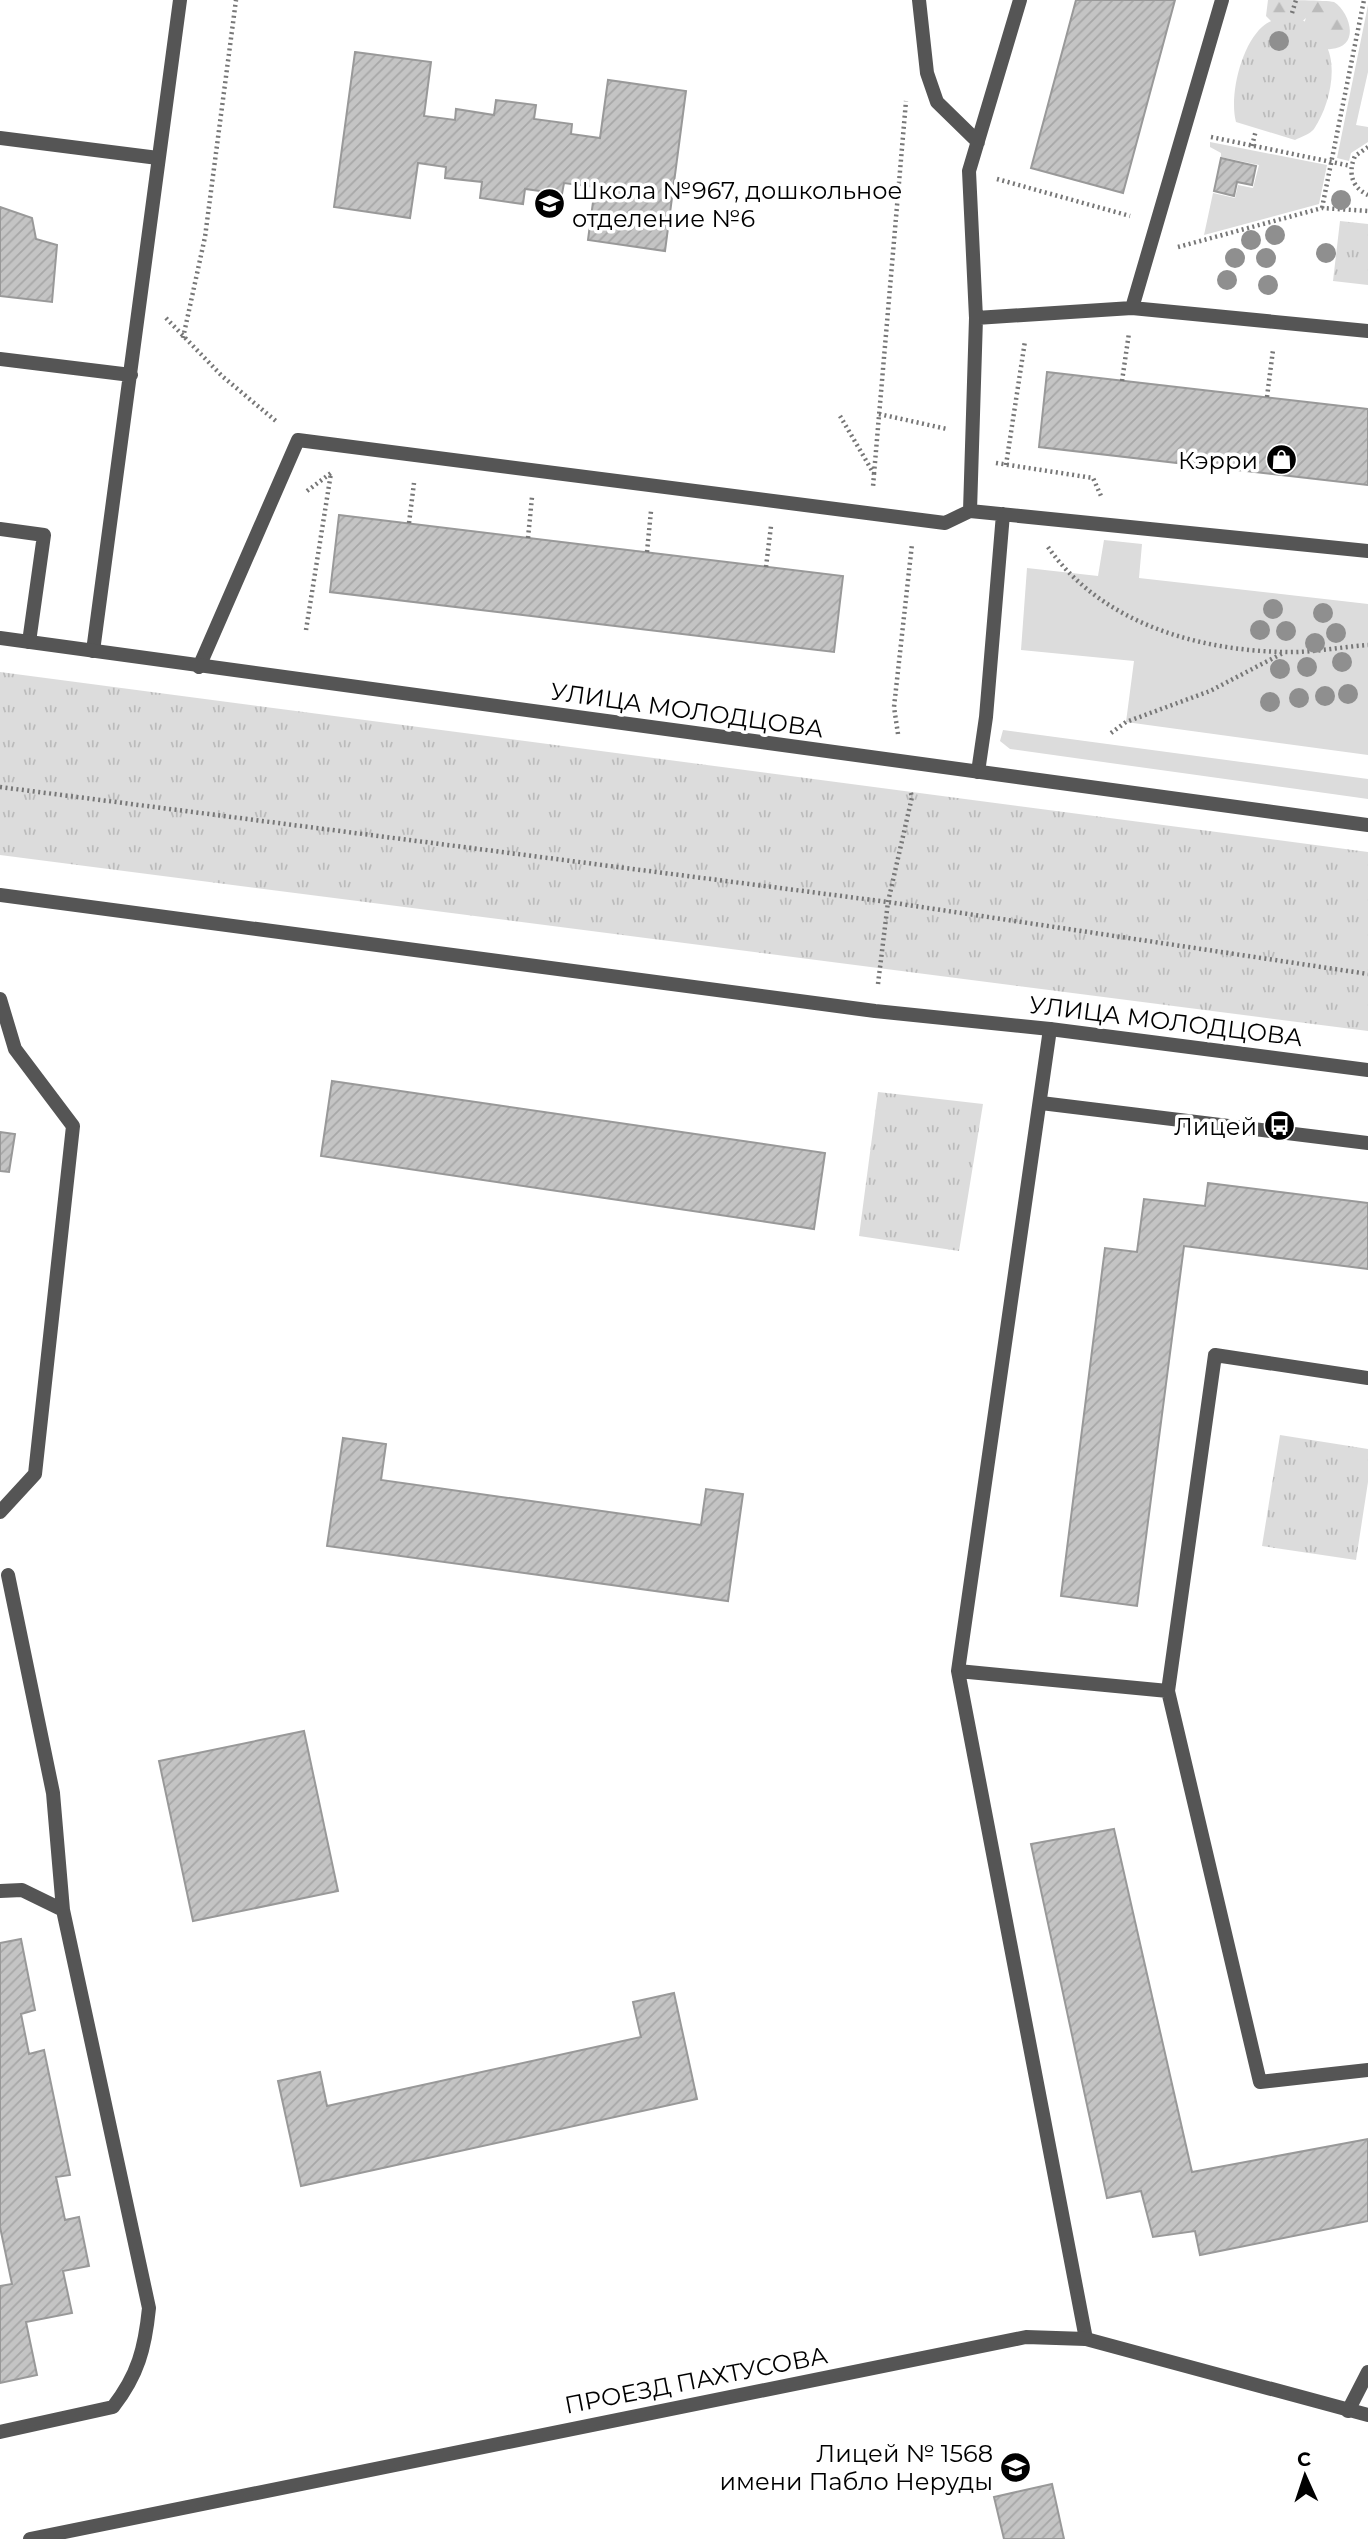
<svg xmlns="http://www.w3.org/2000/svg" width="1368" height="2539" viewBox="0 0 1368 2539" font-family="Montserrat,sans-serif">
<style>
.grass{fill:#dcdcdc}
.forest{fill:url(#forest-firs)}
.park{fill:url(#park-tufts)}
.building{fill:url(#building-hatch);stroke:#999;stroke-width:2}
.lines{fill:none;stroke-linecap:round;stroke-linejoin:round}
.path{stroke:#777;stroke-width:4.5;stroke-dasharray:2 3.5;stroke-linecap:butt}
.service{stroke:#555;stroke-width:14}
.minor{stroke:#555;stroke-width:14}
.tertiary{stroke:#555;stroke-width:14}
.tree{fill:#8f8f8f}
.labels{text-anchor:middle;dominant-baseline:central;stroke-width:7;stroke-linejoin:round;paint-order:stroke}
.poi-label{font-size:24px;fill:#000;stroke:#fff;text-anchor:end}
.street-label{font-size:24px;fill:#000;stroke:#fff}
</style>
<defs>
<pattern id="forest-firs" width="22" height="20" patternUnits="userSpaceOnUse" patternTransform="scale(1.75)"><rect width="22" height="20" fill="#dcdcdc"/><path d="M5 1l3.5 6h-7zM16 11l3.5 6h-7z" fill="#bbb"/></pattern>
<pattern id="park-tufts" width="24" height="20" patternUnits="userSpaceOnUse" patternTransform="scale(1.75)"><rect width="24" height="20" fill="#dcdcdc"/><path d="M3 7l-1-3M5 7V3M7 7l1-3M15 17l-1-3M17 17v-4M19 17l1-3" fill="none" stroke="#bbb"/></pattern>
<pattern id="building-hatch" width="6" height="6" patternUnits="userSpaceOnUse" patternTransform="scale(1.75)"><rect width="6" height="6" fill="#c4c4c4"/><path d="M-1 1l2-2M0 6l6-6M5 7l2-2" fill="none" stroke="#a7a7a7"/></pattern>
</defs>
<rect width="100%" height="100%" fill="#fff"/>
<path class="grass" d="M1368,5V72L1356,125L1368,127V142L1351,153L1349,161L1337,158Z
M1210,142L1327,165L1319,204L1204,235L1213,193L1235,198L1238,185L1253,188L1259,165L1221,157V153L1210,147Z
M1104,540L1142,544L1139,578L1368,604V755L1126,722L1134,661L1021,650L1027,568L1098,576Z
M1003,730L1368,779V799L1010,749L1000,741Z"/>
<path class="forest" d="M1268,0C1282,0 1325,0 1334,2C1350,12 1361,47 1331,49C1324,50 1316,47 1309,47L1300,34L1306,18L1298,25L1277,27L1266,16Z"/>
<path class="park" d="M1292,13C1305,21 1317,30 1325,43C1339,67 1329,107 1314,129C1310,134 1301,137 1295,140L1236,122C1229,96 1241,46 1262,27C1269,20 1283,17 1292,13Z
M1340,221L1368,224V285L1333,281Z
M0,672L1368,852V1031L0,855Z
M878,1092L983,1104L959,1251L859,1236Z
M1280,1435L1368,1449V1482L1356,1560L1262,1546Z"/>
<path class="building" d="M1076,0H1175L1123,193L1031,168Z
M355,52L431,62L424,116L455,120L456,109L494,115L496,100L536,105L534,119L572,124L571,134L600,138L608,80L686,91L665,251L588,240L595,187L564,183L562,194L525,189L523,204L480,198L482,182L445,178L446,167L418,163L410,218L334,207Z
M1221,158L1256,166L1252,185L1237,182L1234,196L1214,191Z
M0,207L32,218L36,239L57,245L52,302L0,296Z
M1047,372L1368,409V485L1039,447Z
M339,515L843,576L834,652L330,592Z
M332,1081L825,1153L814,1229L321,1156Z
M0,1132L15,1134L9,1172L0,1171Z
M1208,1183L1368,1203V1269L1184,1246L1137,1606L1061,1596L1105,1248L1137,1252L1144,1199L1205,1206Z
M343,1438L386,1444L381,1480L701,1525L706,1489L743,1494L728,1601L327,1546Z
M304,1731L338,1891L193,1921L159,1761Z
M1114,1829L1192,2172L1368,2139V2221L1200,2255L1195,2231L1153,2237L1141,2191L1107,2198L1031,1844Z
M21,1939L35,2010L21,2014L29,2054L44,2050L70,2175L56,2177L65,2220L79,2217L89,2266L63,2271L72,2313L26,2322L37,2375L0,2383V2286L12,2284L0,2227V1943Z
M674,1993L697,2099L301,2186L278,2081L320,2072L327,2106L641,2037L633,2002Z
M1052,2484L1064,2539H1004L994,2497Z"/>
<g class="lines">
<path class="path" d="M1292,13L1296,0
M1211,137L1351,166
M1252,146L1256,130
M1368,147L1355,156C1348,172 1351,187 1368,195
M997,179L1130,216
M1322,208L1364,0
M1178,247L1322,208L1368,211
M166,318L222,376L277,422
M183,338L205,237L236,0
M1122,381L1129,333
M1267,397L1273,350
M879,414L947,429
M840,416L874,474L873,487
M996,463L1093,478L1101,496
M1006,465L1025,341
M874,474L906,101
M307,491L331,473
M409,523L414,483
M528,538L532,497
M1048,547C1100,622 1195,650 1283,652C1311,653 1340,647 1368,645
M647,552L651,511
M766,567L771,526
M306,630L331,473
M1111,733L1126,722L1210,691L1283,653
M898,734L894,707L912,544
M0,787L888,902L1368,974
M878,984L888,902L912,797L910,790"/>
<path class="service" d="M919,0L927,73L937,102L978,142
M1020,0L969,171L976,318L970,511L1368,551
M0,138L158,158
M1132,308L1222,0
M976,318L1132,308L1368,331
M0,359L131,375
M0,529L44,535L29,642
M93,651L180,0
M199,667L298,440L945,523L970,511
M978,772L986,717L1003,514
M0,999L15,1049L73,1126L35,1474L0,1512
M1050,1029L958,1671L1086,2339
M1041,1103L1368,1143
M8,1575L53,1793L63,1910
M958,1671L1168,1691L1215,1355L1368,1378
M1168,1691L1260,2082L1368,2070
M0,1891L22,1890L63,1910L149,2308C145,2348 138,2375 113,2407L0,2432
M1348,2411L1368,2372"/>
<path class="minor" d="M30,2539L1026,2337L1086,2339L1368,2415"/>
<path class="tertiary" d="M0,638L1368,825
M0,895L875,1011L1050,1029L1368,1070"/>
</g>
<g class="tree">
<circle cx="1279" cy="41" r="10"/>
<circle cx="1341" cy="200" r="10"/>
<circle cx="1275" cy="235" r="10"/>
<circle cx="1251" cy="240" r="10"/>
<circle cx="1326" cy="253" r="10"/>
<circle cx="1235" cy="258" r="10"/>
<circle cx="1266" cy="258" r="10"/>
<circle cx="1227" cy="280" r="10"/>
<circle cx="1268" cy="285" r="10"/>
<circle cx="1273" cy="609" r="10"/>
<circle cx="1323" cy="613" r="10"/>
<circle cx="1260" cy="630" r="10"/>
<circle cx="1286" cy="631" r="10"/>
<circle cx="1336" cy="633" r="10"/>
<circle cx="1315" cy="643" r="10"/>
<circle cx="1342" cy="662" r="10"/>
<circle cx="1307" cy="667" r="10"/>
<circle cx="1280" cy="669" r="10"/>
<circle cx="1348" cy="694" r="10"/>
<circle cx="1325" cy="696" r="10"/>
<circle cx="1299" cy="698" r="10"/>
<circle cx="1270" cy="702" r="10"/>
</g>
<defs>
<symbol id="school-disc" viewBox="-11 -11 22 22"><circle r="9.5" fill="#000" stroke="#fff"/><path d="M0-5L7-2L0 1L-7-2ZM-4 1L0 2.5L4 1V4Q0 6-4 4Z" fill="#fff"/></symbol>
<symbol id="shop-disc" viewBox="-11 -11 22 22"><circle r="9.5" fill="#000" stroke="#fff"/><path d="M-5-2.5h2.3a2.7 3.5 0 0 1 5.4 0H5L5.5 6h-11ZM-1.5-2.5h3a1.5 2.3 0 0 0-3 0Z" fill="#fff"/></symbol>
<symbol id="bus-disc" viewBox="-11 -11 22 22"><circle r="9.5" fill="#000" stroke="#fff"/><path d="M-5-6H5V4H4V6H2V4H-2V6H-4V4H-5ZM-3.5-4V0h7V-4ZM-3.5 1.2v1.5H-2V1.2ZM2 1.2v1.5H3.5V1.2Z" fill="#fff"/></symbol>
</defs>
<g fill-rule="evenodd">
<use href="#school-disc" x="532" y="186" width="35" height="35"/>
<use href="#shop-disc" x="1264" y="442" width="35" height="35"/>
<use href="#bus-disc" x="1262" y="1108" width="35" height="35"/>
<use href="#school-disc" x="998" y="2450" width="35" height="35"/>
</g>
<g class="labels">
<g class="poi-label">
<text x="572" y="190" text-anchor="start">Школа №967, дошкольное<tspan x="572" dy="28">отделение №6</tspan></text>
<text x="1258" y="460">Кэрри</text>
<text x="1257" y="1126">Лицей</text>
<text x="993" y="2453">Лицей № 1568<tspan x="993" dy="28">имени Пабло Неруды</tspan></text>
</g>
<g class="street-label">
<text transform="translate(687 710) rotate(8)">УЛИЦА МОЛОДЦОВА</text>
<text transform="translate(1166 1021) rotate(7)">УЛИЦА МОЛОДЦОВА</text>
<text transform="translate(696 2380) rotate(-11)">ПРОЕЗД ПАХТУСОВА</text>
</g>
</g>
<g transform="translate(1305 2476) rotate(357)" stroke="#ffffff" stroke-width="5" paint-order="stroke">
<path d="M0-5L12 26L0 18L-12 26Z" fill="#000000"/>
<text y="-10" font-size="19" font-weight="bold" text-anchor="middle" fill="#000000">С</text>
</g>
</svg>
